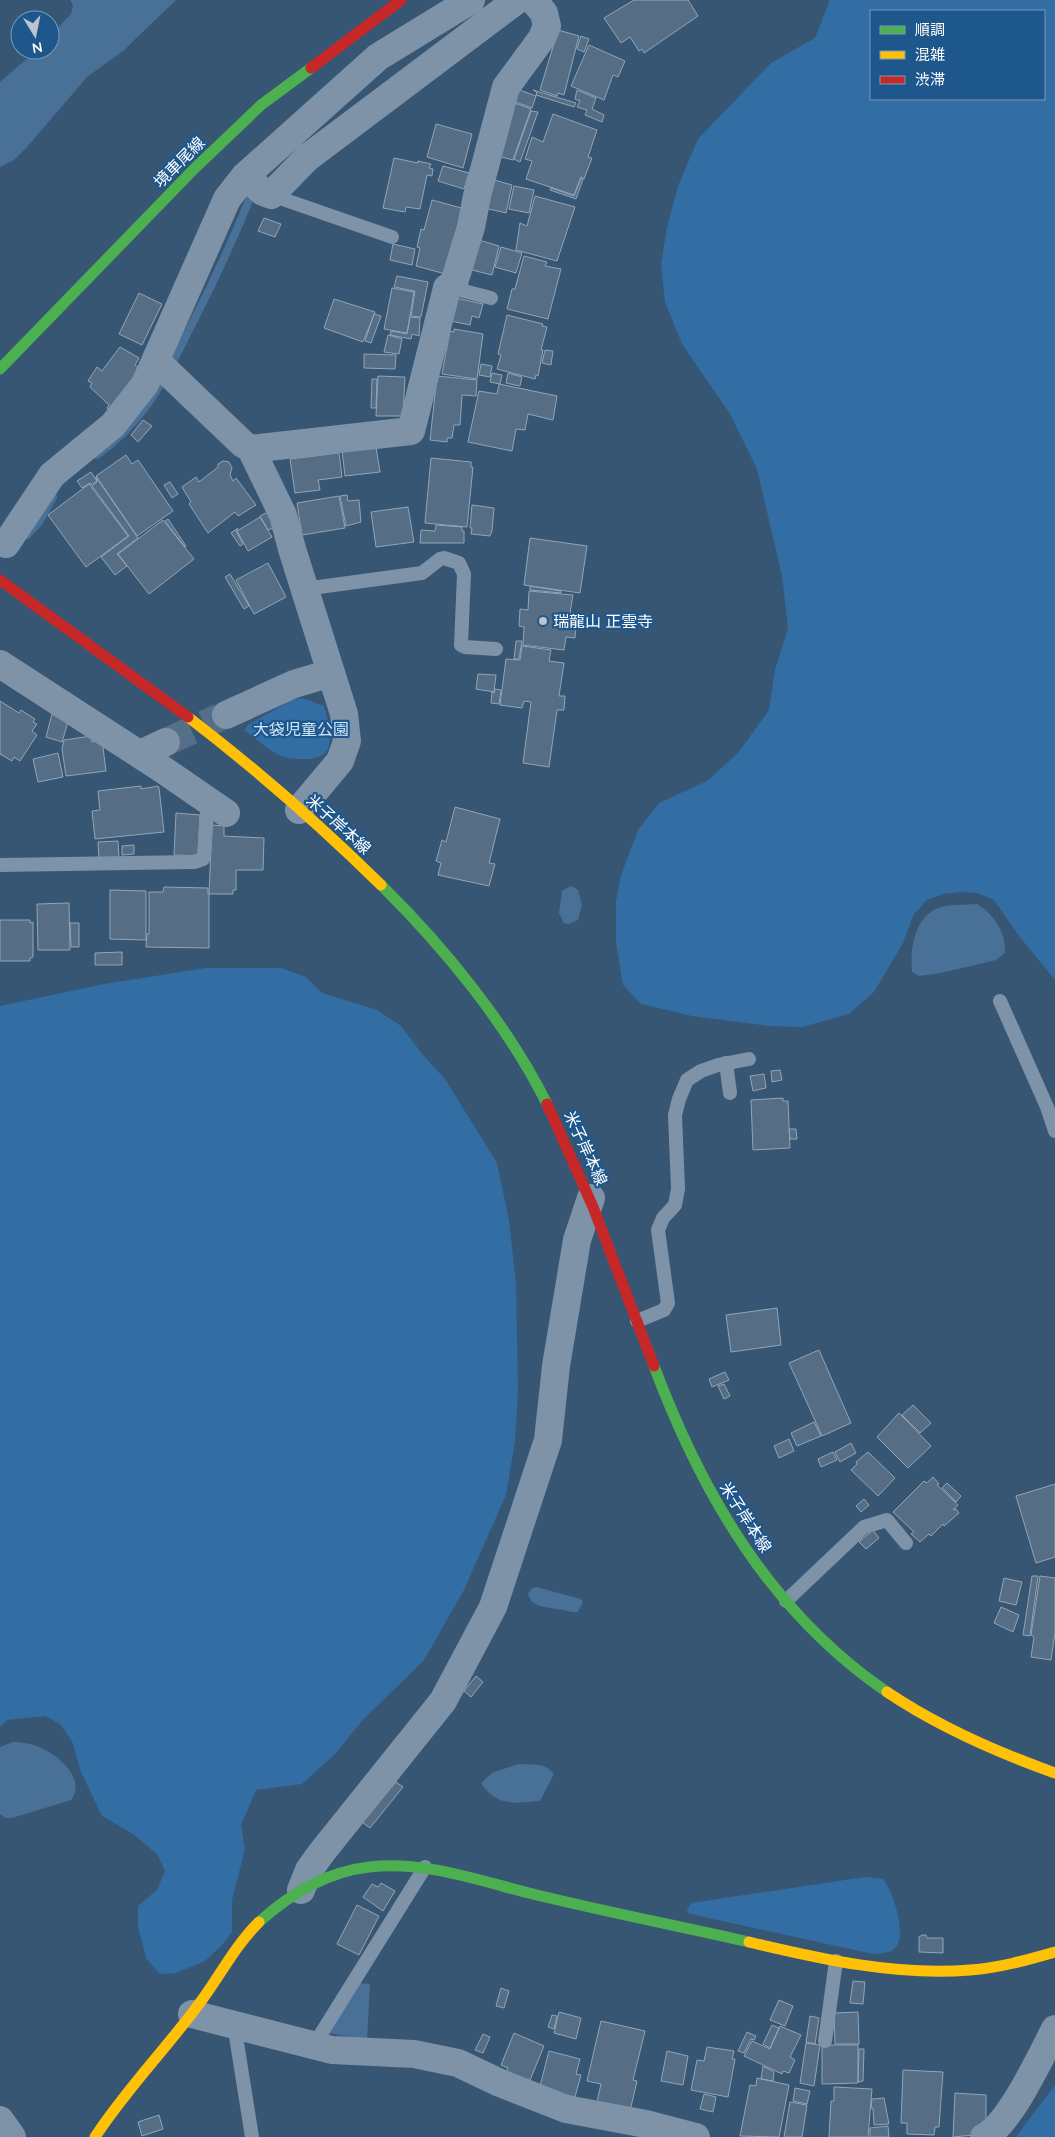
<svg xmlns="http://www.w3.org/2000/svg" width="1055" height="2137" viewBox="0 0 1055 2137" font-family="Quicksand,'Noto Sans JP',sans-serif">
<style>
.green{fill:#326da3;fill-rule:evenodd}
.water{fill:#497096}
.lines{fill:none;stroke-linecap:round;stroke-linejoin:round}
.stream{stroke:#497096;stroke-width:8}
.building{fill:#556e85;stroke:#92a5b6}
.street-tunnel{stroke:#556f88;stroke-width:28;stroke-dasharray:28 14;stroke-linecap:butt}
.lane{stroke:#7e93a7;stroke-width:14}
.street{stroke:#7e93a7;stroke-width:28}
.fast{stroke:#4caf50;stroke-width:11}
.slow{stroke:#ffc107;stroke-width:11}
.jam{stroke:#c62828;stroke-width:11}
.poi-dot{fill:#b9c4ce;stroke:#1e578c;stroke-width:2}
.labels{text-anchor:middle;dominant-baseline:central;stroke-width:4.5;stroke-linejoin:round;paint-order:stroke}
.street-label{font-size:16px;fill:#fff;stroke:#1e578c}
.poi-label{font-size:16px;fill:#fff;stroke:#1e578c;text-anchor:start}
.park-label{font-size:16px;fill:#d0e6f9;stroke:#1e578c}
</style>
<rect width="100%" height="100%" fill="#375673"/>
<path class="green" d="M830,0H1055V980L1019,936L994,900L977,893L959,892L943,894L927,900L914,914L903,943L874,992L849,1014L802,1027L769,1026L692,1016L641,1004L623,985L616,942V901L621,875L638,830L659,803L707,781L738,753L769,710L775,670L788,628L782,576L757,469L730,414L682,344L665,302L661,264L667,227L678,186L698,139L771,63L815,38ZM1044,11V99H871V11Z
M302,698L324,706C331,728 339,759 306,759C297,759 287,759 279,755C267,749 255,738 244,730L249,724L292,700Z
M206,968H281L306,977L322,993L377,1010L401,1026L423,1055L445,1079L497,1163L509,1220L516,1283L518,1391L515,1441L506,1495L464,1590L424,1660L361,1722L335,1754L302,1784L256,1790L241,1825L245,1849L232,1900V1932L222,1945L205,1961L176,1973L160,1974L146,1958L138,1927V1906L157,1890L165,1871L157,1854L133,1834L102,1816L81,1772L72,1741L60,1724L45,1716L7,1720L0,1727V1006L104,984Z
M865,1877L883,1879C893,1891 907,1934 896,1947C890,1954 881,1953 873,1954L713,1919L688,1913L687,1910L691,1903Z
M1055,2085V2137H1017L1018,2134Z"/>
<path class="water" d="M70,0H176L123,51L87,77L27,147L14,160L0,167V82L37,50H50V36L71,14L73,5Z
M571,886L578,890L582,905L578,920L569,924L564,923L559,913L562,891Z
M977,904C995,915 1006,933 1005,953L996,960L941,973L919,976L912,972C910,949 914,918 938,908C950,904 965,905 977,904Z
M536,1587L581,1599L583,1602L578,1612H573L540,1606L532,1602L528,1594L532,1588Z
M13,1742C23,1742 34,1744 43,1749C61,1757 86,1780 71,1800L12,1818H6L0,1814V1747Z
M518,1764C531,1765 546,1762 554,1774L540,1801C516,1803 496,1807 481,1783L492,1773Z
M358,1983L370,1984L367,2040L328,2033Z"/>
<g class="lines">
<path class="stream" d="M97,455C147,420 166,375 193,322C214,281 233,240 250,198L257,191
M27,535L39,522L53,497"/>
</g>
<path class="building" d="M634,0H688L698,16L644,53L642,49L639,51L630,37L621,43L604,18Z
M558,30L579,36L564,95L558,93L557,96L540,90Z
M581,36L589,39L584,52L577,49Z
M589,45L625,61L618,77L613,75L604,100L571,86Z
M517,89L536,96L532,108L513,101Z
M533,90L576,103L574,107L536,95L537,92Z
M577,90L596,98L592,109L604,115L602,122L585,115L587,110L577,107L580,101L575,99Z
M512,102L531,109L513,160L494,155Z
M531,111L538,112L520,162L514,159Z
M553,114L597,130L588,157L592,158L584,179L581,177L574,195L526,179L532,161L525,159L532,137L543,142Z
M436,124L472,134L463,168L427,157Z
M394,158L418,163V161L431,164L429,168L433,169L432,176L427,175L420,209L406,207L405,212L383,208Z
M443,166L469,173L464,189L438,181Z
M487,178L512,185L506,213L480,207Z
M581,178L583,179L576,199L550,190L551,188L574,196Z
M514,186L534,190L529,213L509,209Z
M535,196L575,207L557,261L516,250L520,223L527,226Z
M432,200L469,210L453,276L416,266L420,248L417,247L421,229L424,230Z
M264,218L281,224L275,237L258,231Z
M472,238L499,246L492,275L464,268Z
M393,244L415,249L412,265L390,260Z
M501,247L522,253L516,273L495,267Z
M524,256L547,262L545,266L561,269L548,319L507,309L512,289H515Z
M397,276L428,282L421,317L411,316L415,291L394,287Z
M392,288L414,292L407,333L384,329Z
M139,293L162,304L142,345L119,334Z
M456,298L483,304L479,318L472,316L470,325L451,321Z
M334,299L375,312L363,342L324,328Z
M374,314L381,316L371,343L365,341Z
M507,315L543,324L542,326L547,327L541,350H543L538,376L536,375L535,379L497,369L501,355L498,354Z
M410,317L420,318L419,336L412,334L411,339L390,335L391,331L407,334Z
M454,329L483,334L477,379L442,374L450,331L454,332Z
M388,335L402,339L399,354L384,352Z
M120,347L139,358L135,365L140,369L110,411L107,408L109,405L90,387L92,383L88,381L97,367L102,371Z
M545,350L553,351L551,365L542,363Z
M364,354L396,355L395,369L364,368Z
M481,364L492,366L490,377L479,375Z
M492,373L502,375L500,384L490,382Z
M508,373L522,377L520,386L506,383Z
M378,376L405,377L403,416H376Z
M437,376L477,380L476,396L462,395L460,425H454L452,438H447V442L430,440Z
M372,379H377L376,408H371Z
M499,384L557,396L553,420L528,414L525,430L516,429L512,451L468,442L479,391L497,394Z
M143,420L152,426L138,442L131,435Z
M376,447L380,472L345,476L342,450Z
M339,453L342,477L318,480L320,490L295,493L290,459Z
M126,455L132,464L138,460L173,511L137,536L96,476Z
M431,458L471,462V467H473L467,527L425,523Z
M223,461L229,462L232,468L230,475L233,481L236,478L256,505L238,516L235,512L208,533L189,504L191,502L182,487L196,477L199,482L218,467V464Z
M91,472L97,481L91,485L90,483L82,488L77,481Z
M96,477L138,538L117,554L127,566L115,575L101,557L129,536L92,486L97,482Z
M170,482L178,494L172,498L164,485Z
M89,484L128,536L86,567L48,515Z
M347,495L348,501L359,500L361,522L346,526L340,496Z
M339,496L345,528L302,535L297,503Z
M472,505L494,508L492,531L490,536L471,534L472,528H470Z
M408,507L414,542L376,547L371,512Z
M268,512L276,527L268,530L260,516Z
M260,517L272,537L248,551L237,531Z
M168,519L186,546L185,547L165,521Z
M163,520L194,559L149,594L118,554Z
M436,525L462,527V531H464V543H420L421,530L435,531Z
M238,528L236,531L243,544L240,546L231,533Z
M530,538L587,546L580,593L524,585Z
M268,563L286,597L254,614L236,580Z
M230,574L249,606L244,609L225,577Z
M530,586L561,591V593L530,590Z
M529,591L573,595L570,613L577,614L575,638L566,637L564,650L523,645L524,627L519,626L520,609L528,610Z
M516,641H522L519,659H514Z
M522,646L551,650L549,661L564,663L559,696H565L564,710H557L549,767L523,763L531,702L524,701L522,708L500,705L506,659L520,660Z
M478,674L496,675L494,692L476,689Z
M495,689L501,690L499,704L491,703L492,692L494,693Z
M0,701L19,713L21,710L35,719L33,722L37,724L32,731L37,735L20,761L14,757L12,761L0,754Z
M52,714L69,719L62,742L46,737Z
M91,736L92,742L102,740L106,771L66,776L62,749L64,740Z
M58,753L63,777L38,782L33,759Z
M141,786V789L158,786L159,788L164,832L95,839L92,811L100,810L98,791Z
M455,807L500,819L489,863L495,864L489,886L438,875L441,863L436,861L442,840L446,842Z
M176,813L200,815L198,856L174,855Z
M212,825L224,826V836L264,838L263,870H236V890H233V894H209Z
M118,841L119,858L99,859L98,842Z
M134,845V854L122,855V846Z
M164,887L208,888V894H209V948L146,947L147,934H149V892H163Z
M110,890L146,891V940L110,939Z
M69,903L70,950H38L37,904Z
M0,920H30V923L33,922V957L30,958V961H0Z
M70,923H79V947H71Z
M122,952V965H95V953Z
M780,1070L782,1080L772,1082L771,1071Z
M764,1074L766,1088L753,1091L750,1076Z
M783,1098V1101H788L790,1148L753,1150L751,1100Z
M789,1129H796L797,1139H790Z
M777,1308L781,1345L731,1352L726,1315Z
M819,1350L851,1423L822,1436L789,1363Z
M725,1372L729,1380L712,1387L709,1379Z
M724,1384L730,1396L724,1399L718,1386Z
M913,1405L931,1423L920,1433L902,1415Z
M899,1413L931,1446L908,1468L877,1437Z
M814,1422L821,1436L797,1446L791,1433Z
M789,1439L794,1451L779,1458L774,1446Z
M851,1443L856,1453L840,1462L835,1452Z
M833,1452L837,1460L821,1467L818,1459Z
M868,1452L895,1478L878,1496L851,1470L857,1464L856,1462Z
M933,1477L939,1484L937,1485L958,1505L953,1510L956,1509L959,1513L944,1526L943,1524L931,1536L929,1534L920,1542L911,1534L914,1532L893,1512L924,1481L927,1483Z
M947,1483L961,1496L956,1502L942,1488Z
M1055,1484V1557L1036,1563L1016,1496Z
M864,1499L869,1505L861,1512L856,1506Z
M873,1530L879,1538L866,1549L859,1542Z
M1032,1576H1038L1030,1636L1023,1635Z
M1040,1576L1055,1578V1633L1051,1660L1031,1657L1034,1637L1031,1635Z
M1004,1578L1022,1582L1016,1605L999,1601Z
M1001,1607L1019,1615L1013,1632L994,1623Z
M476,1676L483,1682L471,1697L464,1691Z
M396,1782L403,1787L370,1828L362,1822Z
M381,1883L395,1891L383,1911L363,1897L372,1884L378,1887Z
M357,1905L379,1916L359,1955L337,1944Z
M922,1935H926L927,1938H943V1953L919,1952V1937Z
M853,1981L865,1982L863,2004L850,2003Z
M501,1988L509,1991L504,2008L496,2006Z
M779,2000L793,2006L785,2026L770,2020Z
M559,2012L581,2018L576,2039L554,2033Z
M858,2012L859,2044H835L834,2013Z
M552,2015L557,2016L554,2029L548,2027Z
M810,2016L819,2018L815,2044L806,2042Z
M601,2021L645,2031L633,2080L637,2081L630,2111L596,2106L601,2084L587,2081Z
M772,2025L779,2028L770,2048L763,2044Z
M780,2026L801,2035L790,2057L795,2060L789,2073L783,2071L782,2074L744,2056L752,2041L770,2049Z
M747,2032L756,2036L754,2040L751,2039L744,2053L738,2051Z
M514,2033L544,2046L528,2085L505,2075L508,2068L501,2065Z
M483,2034L490,2037L483,2053L475,2050Z
M806,2043L820,2045L814,2086L800,2083Z
M822,2045H858V2083L822,2084Z
M707,2047L734,2051L732,2059H735L728,2097L691,2090L697,2060L704,2061Z
M859,2049H864L863,2081L858,2082Z
M549,2051L580,2059L576,2074L581,2075L575,2097L539,2090Z
M667,2051L688,2056L683,2085L661,2081Z
M763,2066L774,2072L773,2081L761,2079Z
M903,2070L943,2072L939,2127H935L934,2135L907,2134V2123H901Z
M757,2078L789,2085L779,2137L740,2136L750,2085L756,2086Z
M834,2087L872,2089L868,2137H829L831,2101H834Z
M795,2088L810,2091L807,2104L793,2101Z
M955,2093L986,2095V2125L974,2135L953,2137Z
M704,2094L716,2097L713,2112L700,2109Z
M884,2098L889,2124L874,2125L873,2108H871L872,2099Z
M790,2102L807,2105L802,2137H784Z
M159,2115L163,2129L142,2136L138,2122Z
M888,2126L889,2137H870V2128Z"/>
<g class="lines">
<path class="street-tunnel" d="M166,742L220,717"/>
<path class="lane" d="M271,195L392,237
M448,287L491,298
M304,589L422,573L440,559L444,558L459,563L464,574L461,645L465,647L496,649
M0,865L194,862L203,859L204,855L208,801
M1000,1001L1047,1107L1055,1131
M726,1063L730,1093
M637,1321L664,1310L668,1303L658,1230L663,1218L675,1205L678,1189L675,1115L679,1099L687,1080L701,1071L718,1065L749,1059
M786,1601L864,1527L887,1520L906,1543
M234,2024L252,2137
M825,2041L836,1961
M314,2045L425,1867"/>
<path class="street" d="M245,176L263,192L271,195L307,158L517,0
M156,361L243,444L251,449L411,431L447,288L454,283L471,227L477,196L506,87L542,38L547,26L544,13L533,0
M251,449L283,515L292,549L344,714L347,741L340,761L299,810
M6,544L52,475L113,425L145,384L227,199L245,176L378,57L471,0
M0,664L159,767L226,813
M226,715L294,684L331,673
M140,754L166,742
M301,1890L309,1870L322,1852L443,1701L493,1607L548,1440L556,1366L577,1240L591,1198
M192,2014L332,2050L414,2054L458,2063L500,2083L566,2109L646,2124L696,2137
M0,2120L12,2137
M984,2137C1010,2124 1041,2056 1055,2029"/>
<path class="fast" d="M0,369L194,169L261,105L311,68
M381,885C444,947 507,1024 547,1104
M654,1366C702,1494 771,1613 887,1692
M259,1922C291,1893 326,1872 369,1867C425,1860 483,1882 537,1895C607,1912 678,1926 749,1942"/>
<path class="slow" d="M188,717C256,769 320,825 381,885
M887,1692C939,1727 996,1752 1055,1773
M749,1942C821,1959 895,1976 970,1970C999,1968 1027,1960 1055,1952
M95,2137C125,2091 163,2052 196,2008C218,1980 233,1948 259,1922"/>
<path class="jam" d="M311,68L401,0
M0,580L188,717
M547,1104L593,1207L654,1366"/>
</g>
<circle class="poi-dot" cx="543" cy="621" r="5"/>
<g class="labels">
<g class="street-label">
<text transform="translate(179 162) rotate(-45)">境車尾線</text>
<text transform="translate(339 824) rotate(42)">米子岸本線</text>
<text transform="translate(586 1148) rotate(65)">米子岸本線</text>
<text transform="translate(746 1517) rotate(57)">米子岸本線</text>
</g>
<g class="poi-label">
<text x="553" y="621">瑞龍山 正雲寺</text>
</g>
<g class="park-label">
<text x="301" y="729">大袋児童公園</text>
</g>
</g>
<rect x="870" y="10" width="175" height="90" fill="#1e578c" stroke="#789aba"/>
<rect x="880" y="26" width="25" height="8" fill="#4caf50" stroke="#789aba"/>
<text x="915" y="35" font-size="15" fill="#ffffff">順調</text>
<rect x="880" y="51" width="25" height="8" fill="#ffc107" stroke="#789aba"/>
<text x="915" y="60" font-size="15" fill="#ffffff">混雑</text>
<rect x="880" y="76" width="25" height="8" fill="#c62828" stroke="#789aba"/>
<text x="915" y="85" font-size="15" fill="#ffffff">渋滞</text>
<g transform="translate(35 35) rotate(170)"><circle r="24" fill="#1e578c" stroke="#789aba"/>
<path d="M0-4L9 19L0 12L-9 19Z" fill="#b9c4ce"/>
<text y="-8" font-size="14" font-weight="bold" text-anchor="middle" fill="#ffffff">N</text>
</g>
</svg>
